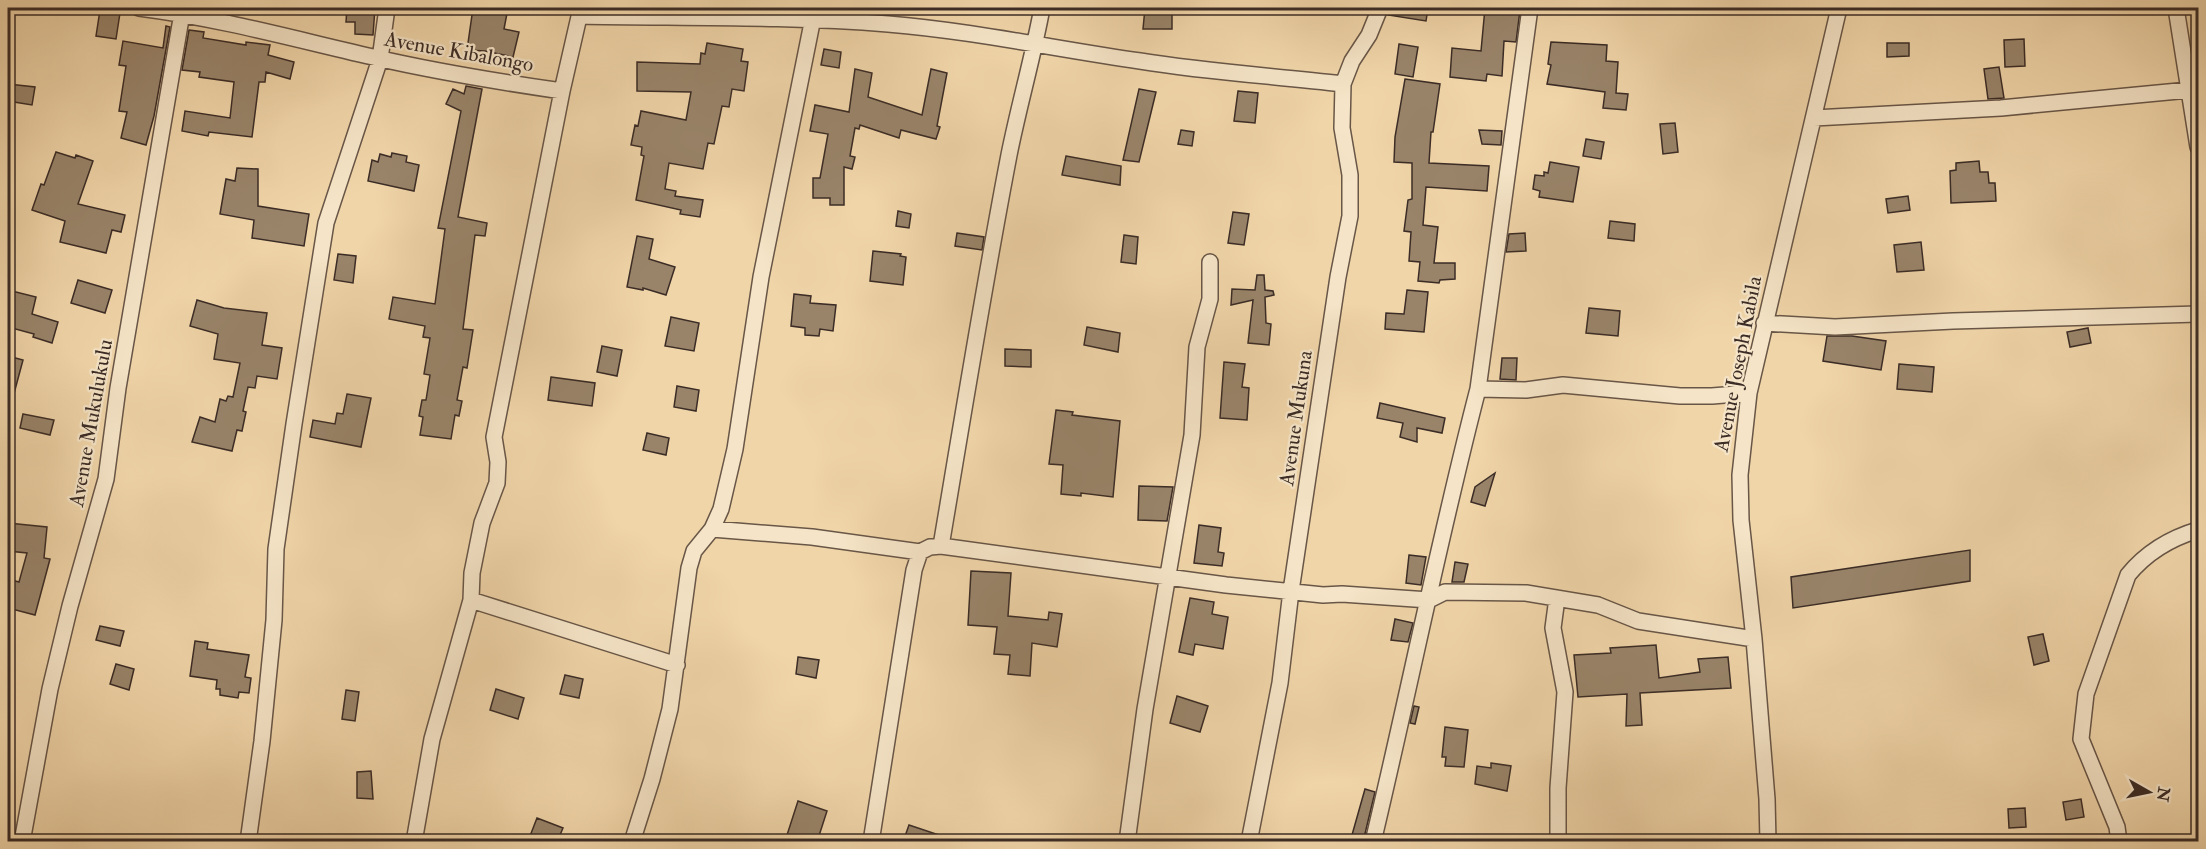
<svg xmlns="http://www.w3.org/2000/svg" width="2206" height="849" viewBox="0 0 2206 849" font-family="'IM FELL Double Pica',serif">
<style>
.building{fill:#99846a;stroke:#3b2c26;stroke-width:1.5}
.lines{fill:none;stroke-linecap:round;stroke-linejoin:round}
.street-casing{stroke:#685647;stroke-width:18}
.street{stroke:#f5e4c7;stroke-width:15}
.labels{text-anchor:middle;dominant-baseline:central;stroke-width:4.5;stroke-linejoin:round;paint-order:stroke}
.street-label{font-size:21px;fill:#3b2c26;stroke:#f5e4c7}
</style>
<rect width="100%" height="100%" fill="#f0d5a9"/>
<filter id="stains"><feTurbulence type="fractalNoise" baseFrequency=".00333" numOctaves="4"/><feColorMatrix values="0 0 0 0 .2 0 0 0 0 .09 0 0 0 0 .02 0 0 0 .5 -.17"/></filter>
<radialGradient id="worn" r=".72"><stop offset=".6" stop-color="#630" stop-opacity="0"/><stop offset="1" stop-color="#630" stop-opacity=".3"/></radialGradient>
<path class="building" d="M347,8H375L373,35L355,34V22H346Z
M473,8H508L504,29L519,32L513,57L485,51L467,50Z
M1145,8L1172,9V29H1143Z
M1390,8H1428L1426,21L1388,15Z
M1485,8L1520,10L1516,42L1504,41L1502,76L1487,74L1486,81L1450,77L1452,48L1481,51Z
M100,10L120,13L116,39L96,36Z
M166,26L170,27L154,116L146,145L121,138L127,112L119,111L126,66L119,65L123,41L163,48Z
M189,30L204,32L203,38L246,45V42L270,45L268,55L294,62L290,79L266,72L265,82H259L252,137L209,132L208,136L182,131L185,111L230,118L234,82L199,77L200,72L182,70Z
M2024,39L2025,66L2005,67L2004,40Z
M1551,42L1607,45L1606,61L1618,62L1616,93L1628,94L1626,110L1603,108L1605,92L1547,84L1551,65L1548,64Z
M707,43L743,49L741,61L748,62L744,91L732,89L729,107L722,106L714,144L708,143L703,169L669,163L665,189L676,191L675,196L703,200L700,217L680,214L681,210L636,200L644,156L641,155L642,147L631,145L635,125L638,126L641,111L686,120L691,92L637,91V62L700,64L701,53L705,54Z
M1887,43H1909V56L1887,57Z
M1399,44L1418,47L1413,77L1395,74Z
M824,49L841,52L839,68L821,65Z
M1999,67L2004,98L1988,99L1984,69Z
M855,69L872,73L868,97L922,115L931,69L947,73L937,126L940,127L936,139L901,130L899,138L860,125L859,129L855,128L850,156L855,157L852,169L844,167V205H830V198H813V178H820L828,134L810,131L815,105L849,112Z
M1405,79L1440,84L1433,132H1431L1429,163L1489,166L1487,191L1426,187L1423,225L1438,227L1434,263H1455V279L1440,280L1439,283L1418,281L1420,262L1409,261L1411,232L1404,231L1408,200L1412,199V163L1394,162L1395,137Z
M8,84L35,87L32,105L8,101Z
M466,86L482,89L458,217L487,223L485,236L475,235L463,329L473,330L467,368L463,367L457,400L462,401L459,416L455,415L451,439L420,435L423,417L419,416L422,400H426L430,375L424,374L430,338L423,337L425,326L389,319L393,297L435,304L445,229L438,228L461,111L446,104L453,89L464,94Z
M1139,89L1156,92L1139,162L1123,160Z
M1238,91L1258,93L1255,123L1234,121Z
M1675,123L1678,152L1663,154L1660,124Z
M1181,130L1194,132L1192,146L1178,144Z
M1479,130L1502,131L1501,145L1482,144Z
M1586,139L1604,142L1601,159L1583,156Z
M56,152L75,158L76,155L93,161L78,204L125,215L121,232L112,230L106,253L60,242L65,221L32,210L41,184L44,185Z
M392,153L407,156L406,162L419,165L414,191L368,181L372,160L378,162L380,154L391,157Z
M1066,156L1121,166L1120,185L1062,175Z
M1979,161L1980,172H1988L1989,183H1995L1996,201L1951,203L1950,171L1956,170V163Z
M1550,162L1579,167L1573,202L1539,197L1540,191L1533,189L1535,175L1544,176V172L1548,173Z
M237,168L258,169V206L309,214L304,246L252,238L254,220L220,214L226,179L235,181Z
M1908,196L1910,210L1888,213L1886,199Z
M898,211L911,214L909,228L896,226Z
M1233,212L1249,214L1244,245L1228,243Z
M1610,221L1635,224L1634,241L1608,238Z
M957,233L984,237L982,250L955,246Z
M1525,233L1526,251L1506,252L1509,234Z
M1124,235L1138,237L1136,264L1121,262Z
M637,236L653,239L649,259L675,267L666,295L643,288V290L627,287Z
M1921,242L1924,270L1897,272L1894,245Z
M873,251L901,254L900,256L906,257L903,285L870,281Z
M338,254L356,256L353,283L334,280Z
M1257,275H1264L1265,290L1273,291L1274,295L1265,297L1266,323L1271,324L1269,345L1248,343L1253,300L1231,305L1232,289L1255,290Z
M78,280L112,290L105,313L71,303Z
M8,290L36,297L32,314L58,322L52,343L33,337L34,334L8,327Z
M1407,290L1428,292L1424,332L1385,329L1386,313L1404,314Z
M794,294L811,296L810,303L836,305L833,331L820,329L819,336L805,335V328L791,326Z
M197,300L224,308L267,313L262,345L282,348L277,379L257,376L255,388L248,387L243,411L246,412L242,431L237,430L232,451L192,442L200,417L215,422L220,399L226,401L228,396L233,397L240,363L214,359L218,334L190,326Z
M1589,308L1620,311L1618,336L1586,333Z
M671,317L699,323L694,351L665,346Z
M1087,327L1120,333L1118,352L1084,345Z
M2088,328L2091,343L2070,347L2067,332Z
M1827,336H1852L1886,341L1881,370L1823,361Z
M602,346L622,350L617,376L597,372Z
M1005,349L1031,350V367L1005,366Z
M8,356L23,360L12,401L8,400Z
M1502,358H1517L1516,380L1500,379Z
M1224,362L1245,364L1242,387L1249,388L1247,420L1220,418Z
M1899,364L1934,367L1932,392L1897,389Z
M551,377L595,383L592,406L548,400Z
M677,386L699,390L696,411L674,407Z
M347,394L371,398L361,447L310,437L313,420L335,424L337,413L343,414Z
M1380,403L1445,418L1442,433L1417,428V442L1400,437L1403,423L1377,418Z
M1056,410L1073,412L1072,415L1120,421L1113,497L1081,493V496L1061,494L1063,465L1049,464Z
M23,414L54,420L50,435L20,428Z
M647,433L669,438L666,455L643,450Z
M1495,473L1485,506L1471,502L1475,487Z
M1139,486L1173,487L1167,521L1138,520Z
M8,523L47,527L44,558L50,559L35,615L8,608V579L19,582L27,553L8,551Z
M1199,525L1221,528L1218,552L1224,553L1222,566L1194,563Z
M1970,550V581L1793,608L1791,577Z
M1409,555L1426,557L1421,585L1406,583Z
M1455,562L1468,564L1464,582H1452Z
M971,571L1011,573L1008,616L1048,620L1049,612L1062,614L1057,647L1032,643L1030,676L1008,674L1010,655L994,654L997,627L968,625Z
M1190,598L1214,602L1212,614L1228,617L1223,649L1195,644L1193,655L1179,652Z
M1395,619L1413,623L1408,642L1391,640Z
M100,626L124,631L120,646L96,640Z
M2043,634L2049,661L2034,665L2028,637Z
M195,641L208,643L207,649L249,655L245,677L251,678L249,693L239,692L238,698L220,695V689H216L217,680L190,676Z
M1656,645L1659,678L1700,672L1698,659L1728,657L1731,688L1640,693L1642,725L1626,726L1627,694L1578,697L1574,655L1611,653L1610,648Z
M798,657L819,660L816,678L796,674Z
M116,664L134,669L129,690L110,684Z
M565,675L583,679L579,698L560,694Z
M496,689L524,698L518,719L490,710Z
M346,690L359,692L355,721L342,719Z
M1177,696L1208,706L1200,732L1170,723Z
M1414,706L1419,707L1415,724L1410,723Z
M1445,727L1468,730L1464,767L1445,766L1446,757H1442Z
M1491,763L1511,766L1507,791L1475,784L1477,766L1491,768Z
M371,771L373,799L357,798V772Z
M1365,789L1375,792L1363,842H1350Z
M2081,799L2084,817L2066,820L2063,802Z
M798,801L827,811L817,842H806L787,835Z
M2025,808L2026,827L2009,828L2008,809Z
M537,818L563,828L557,842H544L530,836Z
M909,825L951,839V842H903Z"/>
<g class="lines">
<defs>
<path id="street" d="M139,8C219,18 298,40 377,58C438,72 500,82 562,91
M2176,8L2198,147
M579,16C682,18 785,16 888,24C973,31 1056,49 1140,61C1207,72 1275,76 1343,84
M1814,118L2001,108L2189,90
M1764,323L1835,327L1953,321L2198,314
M1478,389L1530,8
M712,529L812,537L920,552L930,547L941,546L1226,585L1323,595L1342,594L1429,600L1445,592L1526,593L1598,605L1638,621L1754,639
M941,546C963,416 984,285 1009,155C1019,105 1033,57 1042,8
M1557,598L1553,628L1565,692L1558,788V842
M471,600L677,665
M22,842L50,689L70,606L106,479L118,388L182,13L179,8
M248,842L262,741L274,620L276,549L294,424L326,223L380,59L387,8
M414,842L432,739L471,600L472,573L482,523L497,483L498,462L494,437L562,91L581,8
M632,842L652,779L670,709L689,568L694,551L712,529L721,509L735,449L761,277L815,8
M871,842L914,570L920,552
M1127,842L1145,709L1192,435L1197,347L1210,299V262
M1249,842L1280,683L1291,591L1338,277L1350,216V175L1342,128L1343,84L1352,61L1369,35L1380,8
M1373,842C1409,691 1439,539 1478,389L1526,390L1563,385L1680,396H1712L1749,393
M1768,842L1767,799L1754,639L1741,520L1740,475L1749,393L1839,8
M2119,842L2117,827L2081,739L2086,694L2128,575C2146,553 2171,538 2198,530"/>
</defs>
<use href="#street" class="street-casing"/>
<use href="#street" class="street"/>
</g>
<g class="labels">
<g class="street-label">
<text transform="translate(459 52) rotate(10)">Avenue Kibalongo</text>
<text transform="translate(1738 364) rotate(-79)">Avenue Joseph Kabila</text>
<text transform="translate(1296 418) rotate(-82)">Avenue Mukuna</text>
<text transform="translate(91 423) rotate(-80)">Avenue Mukulukulu</text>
</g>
</g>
<rect width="2206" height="849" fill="none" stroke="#f0d5a9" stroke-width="30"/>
<rect x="9" y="9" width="2188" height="831" fill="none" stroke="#3b2c26" stroke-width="3"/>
<rect x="15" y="15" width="2176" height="819" fill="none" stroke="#3b2c26" stroke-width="1.5"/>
<g transform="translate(2149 792) rotate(99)" stroke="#f5e4c7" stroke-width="4.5" paint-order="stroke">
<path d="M0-4.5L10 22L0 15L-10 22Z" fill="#3b2c26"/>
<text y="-9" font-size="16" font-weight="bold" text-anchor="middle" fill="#3b2c26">N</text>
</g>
<rect width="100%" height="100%" filter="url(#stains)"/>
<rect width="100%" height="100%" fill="url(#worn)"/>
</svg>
